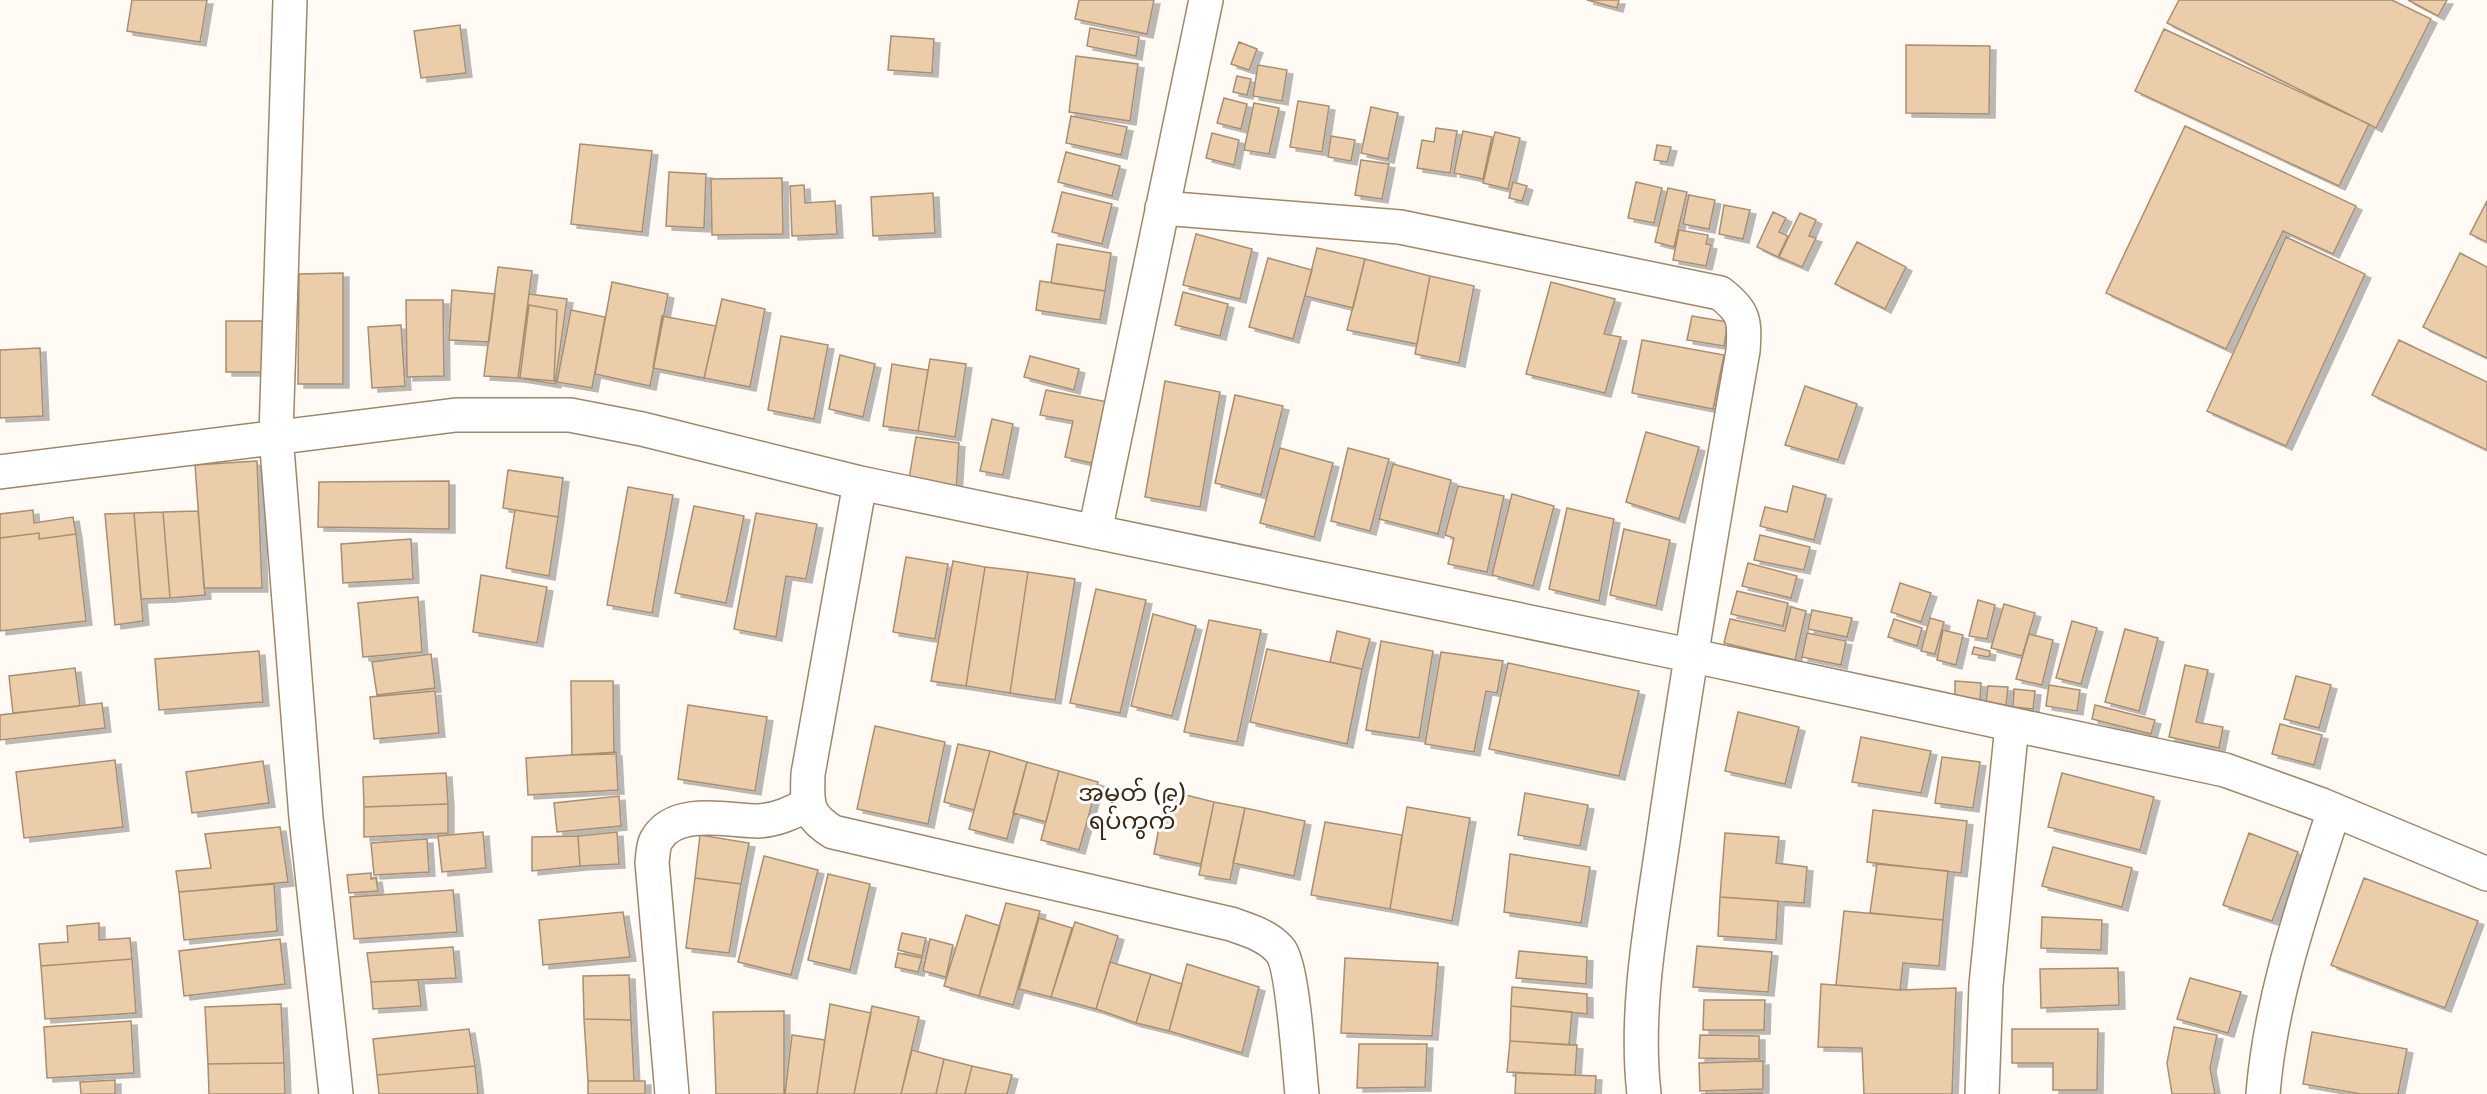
<svg xmlns="http://www.w3.org/2000/svg" width="2487" height="1094" viewBox="0 0 2487 1094" font-family="'Varela Round','Noto Sans Myanmar',sans-serif">
<style>
.building{fill:#eccda9;stroke:#a78f73;stroke-width:1.5;filter:url(#shadow)}
.lines{fill:none;stroke-linecap:round;stroke-linejoin:round}
.minor-casing{stroke:#9e876b;stroke-width:36}
.minor{stroke:#fff;stroke-width:33}
.labels{text-anchor:middle;dominant-baseline:central;stroke-width:6;stroke-linejoin:round;paint-order:stroke}
.quarter-label{font-size:24px;fill:#3c290f;stroke:#fff}
</style>
<defs>
<filter id="shadow"><feDropShadow dx="6" dy="4" stdDeviation="0" flood-color="#0004"/></filter>
</defs>
<rect width="100%" height="100%" fill="#fffaf4"/>
<path class="building" d="M132,0H207L200,42L127,31Z
M1079,0H1154L1147,34L1075,19Z
M1587,0H1619L1617,8Z
M2179,0H2392L2431,19L2376,128L2167,23Z
M2408,0H2447L2438,16Z
M460,25L466,73L421,78L414,31Z
M1090,28L1139,37L1136,56L1087,46Z
M2164,29L2369,124L2339,186L2135,91Z
M891,36L934,39L932,73L888,70Z
M1239,42L1257,49L1249,70L1231,64Z
M1906,45L1990,46L1989,114L1906,113Z
M1076,56L1138,64L1130,121L1069,112Z
M1258,65L1287,70L1282,101L1253,96Z
M1237,76L1251,79L1247,95L1233,92Z
M1224,98L1247,104L1241,129L1217,123Z
M1298,101L1329,106L1322,152L1290,147Z
M1254,103L1279,108L1269,154L1244,150Z
M1371,107L1398,113L1388,159L1361,153Z
M1071,116L1127,127L1121,155L1066,143Z
M2185,126L2356,206L2333,254L2283,231L2226,349L2106,293Z
M1436,128L1457,131L1450,173L1417,168L1422,140L1434,142Z
M1463,131L1492,137L1483,179L1454,173Z
M1495,132L1520,138L1508,189L1483,183Z
M1212,133L1239,140L1234,165L1206,158Z
M1331,136L1355,140L1351,161L1328,157Z
M580,144L652,151L642,232L571,224Z
M1657,145L1671,147L1667,162L1654,160Z
M1066,152L1120,166L1112,196L1058,182Z
M1361,160L1389,164L1382,199L1355,195Z
M669,172L706,174L704,228L666,226Z
M782,178L783,234L712,235L711,179Z
M1513,182L1527,186L1522,201L1509,198Z
M1636,182L1662,188L1654,223L1628,218Z
M804,185L805,203L835,201L837,234L792,236L790,186Z
M1668,188L1687,192L1674,247L1655,242Z
M1062,192L1112,204L1102,244L1052,232Z
M933,193L935,233L873,236L871,197Z
M1689,195L1715,200L1709,229L1683,224Z
M2487,201V242L2470,234Z
M1724,205L1750,210L1743,239L1719,234Z
M1773,212L1786,218L1779,232L1788,236L1778,257L1757,247Z
M1800,213L1816,220L1809,236L1816,238L1802,267L1779,257Z
M1679,230L1708,235L1706,244L1711,245L1706,266L1673,260Z
M1196,234L1252,249L1240,299L1183,285Z
M2286,237L2365,274L2286,446L2207,411Z
M1857,242L1906,267L1885,309L1835,284Z
M1057,244L1111,253L1105,291L1051,283Z
M1317,248L1365,259L1353,308L1305,296Z
M2460,253L2487,267V358L2423,327Z
M1268,258L1312,270L1293,339L1249,327Z
M1365,259L1430,276L1417,344L1347,330Z
M498,267L532,271L518,378L484,376Z
M343,273V384H298L299,274Z
M1430,276L1474,286L1459,363L1415,354Z
M1040,281L1105,291L1100,320L1036,310Z
M612,282L668,294L650,386L595,374Z
M1551,282L1615,299L1604,334L1621,337L1605,393L1526,374Z
M452,290L495,294L489,342L449,340Z
M1183,292L1228,304L1220,336L1175,325Z
M529,294L567,299L555,384L518,378Z
M722,299L765,309L750,387L704,378Z
M406,300H443L444,376L407,377Z
M529,305L557,310L554,381L520,378Z
M571,310L605,317L592,388L557,382Z
M662,316L716,326L704,378L653,368Z
M1692,316L1728,322L1724,346L1687,340Z
M226,321H266V372H226Z
M401,325L405,386L372,388L368,327Z
M781,336L828,345L814,419L768,410Z
M1642,340L1724,355L1713,409L1632,393Z
M2399,340L2487,382V450L2372,395Z
M40,348L43,416L0,418V350Z
M840,355L875,364L863,417L829,409Z
M1030,356L1079,369L1074,390L1024,377Z
M930,359L966,364L955,437L918,431Z
M892,364L928,370L918,431L883,426Z
M1165,381L1220,392L1200,507L1145,497Z
M1805,386L1857,404L1838,460L1785,445Z
M1046,390L1108,402L1096,464L1065,457L1073,421L1040,415Z
M1235,395L1283,406L1261,495L1215,483Z
M992,419L1013,424L1003,475L980,471Z
M1646,432L1699,447L1679,519L1626,502Z
M916,437L959,443L956,492L908,485Z
M1280,448L1333,463L1314,537L1260,523Z
M1348,448L1389,459L1370,531L1331,521Z
M257,461L262,588H204L195,465Z
M1393,464L1451,480L1438,534L1379,519Z
M508,470L563,478L558,517L503,508Z
M449,481V529L318,527L319,482Z
M1458,486L1504,496L1487,572L1448,564L1454,538L1445,535Z
M1793,486L1826,495L1814,540L1760,526L1765,507L1787,512Z
M628,487L673,495L652,613L607,605Z
M1512,494L1554,506L1533,586L1492,575Z
M694,506L744,516L726,603L675,593Z
M1567,508L1614,519L1599,601L1549,589Z
M33,510L34,523L73,517L76,534L39,539V533L0,538V514Z
M515,510L558,517L549,576L506,568Z
M198,511L205,595L170,598L163,512Z
M163,512L170,598L141,599L134,513Z
M134,513L143,621L115,625L105,514Z
M756,513L817,524L806,579L786,576L776,637L734,629Z
M1624,529L1670,540L1656,606L1610,595Z
M39,533V539L76,534L86,621L0,631V538Z
M1760,535L1810,547L1804,570L1754,560Z
M411,539L413,579L343,583L341,544Z
M906,557L948,564L935,639L893,632Z
M953,561L985,567L966,686L931,681Z
M1748,563L1797,576L1791,598L1742,586Z
M985,567L1028,572L1010,693L966,686Z
M1028,572L1075,579L1055,700L1010,693Z
M481,575L547,587L537,643L473,632Z
M1900,583L1931,593L1921,622L1891,612Z
M1096,589L1146,600L1120,713L1070,703Z
M1737,591L1788,603L1783,626L1731,614Z
M418,597L422,652L363,657L358,603Z
M1978,600L1995,605L1987,639L1969,636Z
M2004,604L2035,613L2022,656L1991,648Z
M1791,607L1806,611L1795,660L1724,643L1730,619L1785,631Z
M1812,610L1852,618L1847,637L1808,629Z
M1153,614L1196,626L1172,716L1131,706Z
M1930,618L1944,622L1935,654L1921,651Z
M1894,619L1922,628L1917,646L1888,637Z
M1209,620L1261,630L1237,742L1184,732Z
M2072,621L2097,628L2081,684L2056,678Z
M2125,629L2158,638L2139,711L2105,702Z
M1943,630L1963,635L1956,665L1937,660Z
M1337,631L1370,639L1362,669L1330,662Z
M1807,633L1846,641L1841,665L1802,657Z
M2029,634L2053,640L2042,685L2016,679Z
M1381,641L1433,651L1419,738L1366,730Z
M1974,647L1990,651L1989,657L1972,654Z
M1267,649L1362,669L1347,744L1250,722Z
M259,651L263,702L159,710L155,659Z
M1441,652L1503,661L1497,693L1486,691L1474,752L1425,744Z
M431,654L435,688L377,695L372,662Z
M1508,663L1639,691L1619,776L1489,749Z
M2185,665L2208,670L2196,722L2223,727L2219,748L2169,737Z
M75,668L80,706L13,713L9,676Z
M2296,676L2331,685L2319,728L2284,719Z
M571,681H613L614,754L572,755Z
M1955,681L1981,683L1980,700H1955Z
M2049,685L2080,690L2077,711L2046,706Z
M1988,686L2008,687L2006,705L1986,703Z
M2014,689L2035,691L2033,709L2013,707Z
M435,691L439,733L374,739L370,697Z
M102,703L105,728L0,740V715Z
M688,705L767,717L755,791L678,779Z
M2095,705L2155,720L2151,734L2092,719Z
M1738,712L1799,727L1785,784L1725,771Z
M2280,724L2322,735L2314,765L2272,754Z
M875,726L945,742L928,824L857,809Z
M1861,737L1931,751L1921,793L1852,782Z
M958,744L990,751L974,810L944,802Z
M990,751L1027,762L1007,839L969,829Z
M616,752L618,790L528,795L526,758Z
M1942,757L1980,762L1973,808L1935,803Z
M115,760L123,827L24,838L16,772Z
M263,761L269,803L192,813L186,772Z
M1027,762L1059,771L1046,822L1013,813Z
M1059,771L1098,782L1079,850L1041,840Z
M446,773L448,804L364,807L363,777Z
M2062,773L2154,797L2140,850L2048,827Z
M1166,790L1214,802L1201,864L1154,854Z
M1525,793L1588,805L1580,846L1518,835Z
M619,796L621,826L557,832L554,803Z
M1214,802L1245,808L1230,880L1199,875Z
M448,804V833L364,837V807Z
M1407,807L1470,818L1452,921L1390,909Z
M1245,808L1305,821L1294,876L1233,863Z
M1873,810L1967,821L1961,873L1867,862Z
M1325,822L1402,835L1390,909L1311,895Z
M280,827L288,882L179,892L176,871L211,868L205,834Z
M483,832L486,868L442,872L438,836Z
M617,832L619,864L580,866L578,836Z
M1725,833L1779,837L1776,863L1807,867L1804,903L1720,897Z
M2249,833L2298,852L2272,921L2223,905Z
M700,835L749,843L741,884L695,878Z
M578,836L580,866L532,871V837Z
M427,839L429,872L374,875L371,843Z
M2053,847L2132,868L2122,907L2042,886Z
M1510,854L1590,867L1581,923L1504,912Z
M764,856L818,870L791,975L738,962Z
M1877,864L1948,871L1943,920L1870,913Z
M371,873V879L376,878L378,891L349,893L347,875Z
M828,874L870,884L850,970L808,960Z
M695,878L741,884L729,953L686,948Z
M2364,878L2478,921L2445,1008L2331,965Z
M274,884L277,931L184,940L179,892Z
M453,890L457,932L354,939L350,897Z
M1720,897L1778,901L1776,940L1718,936Z
M1006,903L1040,911L1013,1005L979,996Z
M1844,911L1943,920L1939,966L1903,963L1900,990L1836,985Z
M623,912L630,957L543,965L539,920Z
M966,915L1000,926L979,996L944,986Z
M2042,917L2102,920L2101,950L2041,948Z
M1039,918L1072,928L1051,997L1019,989Z
M1075,922L1118,936L1096,1009L1051,997Z
M99,923V940L130,938L132,959L41,966L39,944L68,942L67,926Z
M902,933L926,938L922,956L898,950Z
M280,939L285,984L184,996L179,951Z
M930,939L953,945L946,977L923,971Z
M1697,946L1772,952L1768,992L1693,987Z
M453,947L456,978L371,982L367,953Z
M1519,951L1587,957L1586,984L1516,978Z
M898,953L922,958L918,972L895,967Z
M1345,958L1438,963L1432,1036L1341,1033Z
M132,959L136,1013L45,1019L41,966Z
M1110,962L1151,974L1136,1023L1096,1009Z
M1187,964L1259,987L1242,1053L1169,1031Z
M2118,968L2119,1005L2041,1008L2040,969Z
M1151,974L1182,984L1169,1031L1136,1023Z
M629,975L631,1020L584,1019L583,976Z
M2190,978L2241,992L2228,1033L2177,1019Z
M418,980L421,1006L373,1009L371,982Z
M1821,984L1900,990L1956,988L1952,1094H1864L1862,1048L1818,1047Z
M1512,987L1587,994V1014L1511,1006Z
M1704,1000H1765L1764,1030H1703Z
M281,1004L284,1063L208,1064L205,1007Z
M830,1004L871,1013L854,1094H817Z
M872,1006L919,1017L901,1094H854Z
M1511,1006L1572,1012L1569,1045L1510,1041Z
M784,1011V1094H716L713,1012Z
M584,1019L631,1020L634,1081H588Z
M131,1021L134,1073L47,1078L44,1027Z
M2174,1027L2217,1035L2210,1068L2215,1094H2172L2167,1063Z
M469,1029L475,1066L377,1075L373,1039Z
M2012,1029H2098L2097,1090H2053V1063H2012Z
M2312,1032L2407,1049L2398,1094H2361L2303,1084Z
M792,1035L825,1040L817,1094H785Z
M1700,1035L1759,1036V1059L1699,1058Z
M1510,1041L1577,1045L1575,1075L1507,1072Z
M1359,1044H1427L1425,1087L1357,1088Z
M912,1050L944,1059L936,1094H901Z
M944,1059L972,1066L965,1094H936Z
M1763,1061V1089L1700,1091L1699,1063Z
M284,1063L285,1094H209L208,1064Z
M475,1066L478,1094H379L377,1075Z
M972,1066L1012,1075L1007,1094H965Z
M1516,1073L1596,1076L1595,1094H1515Z
M115,1080V1094H81L80,1082Z
M588,1081H645V1094H588Z
M1762,1093V1094H1701Z"/>
<g class="lines">
<defs>
<path id="minor" d="M290,0L276,435L306,818L336,1094
M1162,208L1400,227L1720,293C1745,312 1745,321 1743,351C1715,510 1688,668 1665,827C1653,914 1634,1006 1644,1094
M0,472L456,415H570L642,429L860,483L1689,655L2225,770L2322,805L2487,874
M860,483L808,774C807,804 806,815 833,832L1231,924C1248,930 1266,935 1279,949C1293,963 1299,1068 1302,1094
M1095,532L1206,0
M672,1094L652,862C653,856 653,844 657,839C676,807 729,821 758,821C777,820 791,813 807,805
M1982,1094L1986,985L2012,725
M2263,1094C2271,995 2304,904 2334,810"/>
</defs>
<use href="#minor" class="minor-casing"/>
<use href="#minor" class="minor"/>
</g>
<g class="labels">
<g class="quarter-label">
<text x="1132" y="793">အမှတ် (၉)<tspan x="1132" dy="28">ရပ်ကွက်</tspan></text>
</g>
</g>
</svg>
